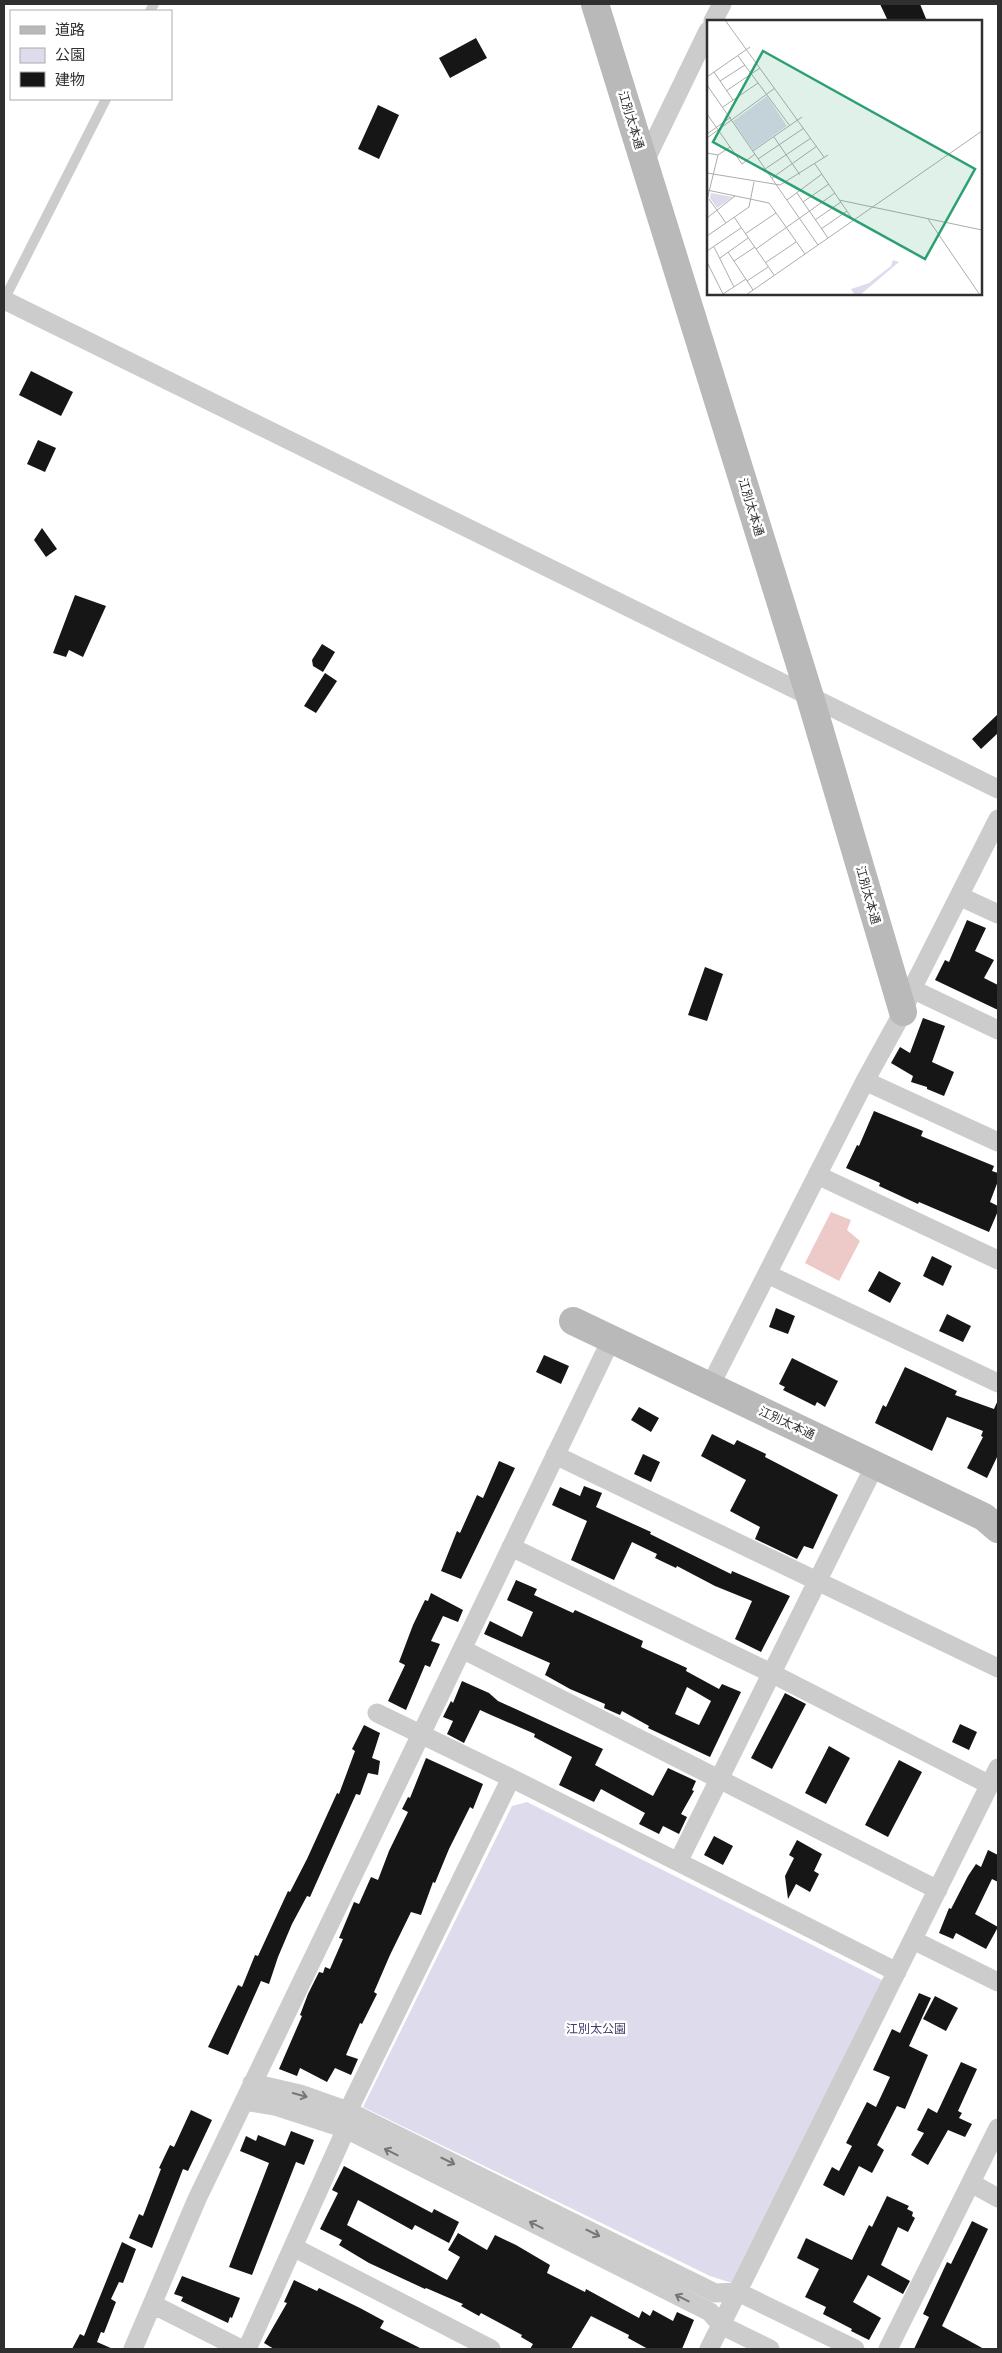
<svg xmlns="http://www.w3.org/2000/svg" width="1002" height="2353" viewBox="0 0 1002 2353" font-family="Roboto,'Noto Sans JP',sans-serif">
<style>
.green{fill:#dedcec}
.water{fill:#edc9c7}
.building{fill:#161616;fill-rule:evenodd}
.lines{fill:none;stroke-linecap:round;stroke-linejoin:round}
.lane{stroke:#ccc;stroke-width:10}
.street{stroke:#ccc;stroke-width:19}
.secondary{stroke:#b9b9b9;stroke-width:28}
.oneway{stroke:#767676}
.labels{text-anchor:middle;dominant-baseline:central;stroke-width:5;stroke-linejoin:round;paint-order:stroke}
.street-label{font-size:12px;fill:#2f2f2f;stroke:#fff}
.park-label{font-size:12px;fill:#443a6c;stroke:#fff}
.inset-road{fill:none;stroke:#acacac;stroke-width:1}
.view{fill:#2ca070;fill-opacity:0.15;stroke:#2ca070;stroke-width:2.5}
.inset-edge{fill:none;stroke:#2f2f2f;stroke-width:2.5}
</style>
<rect width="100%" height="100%" fill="#fff"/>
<path class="green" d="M527,1802L884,1981L732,2283L710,2276L363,2107L512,1806Z"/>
<path class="water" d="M831,1212L851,1220L847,1230L860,1241L839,1281L805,1263Z"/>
<path class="building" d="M880,4H920L927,21H888Z
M476,38L487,58L450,78L439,58Z
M378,105L399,115L379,159L358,149Z
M31,371L73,392L61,416L19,395Z
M38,440L56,448L45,472L27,464Z
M42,528L57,549L46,557L34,540Z
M75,595L106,606L83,657L69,650L66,657L53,653Z
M322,644L335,652L323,672L313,666L312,660Z
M325,673L337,681L316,713L304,706Z
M998,714V733L981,749L972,739Z
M967,920L986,928L975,951L994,960L984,978L998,985V1010L935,980L945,960L949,962Z
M705,967L723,974L707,1021L688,1015Z
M923,1018L945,1026L932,1062L954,1072L944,1096L927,1089V1087L911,1082L913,1076L891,1063L900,1047L910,1053Z
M874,1111L923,1131L921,1136L994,1166L992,1171L998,1173V1181L990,1202L998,1206V1211L989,1232L919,1202L918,1204L879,1186L880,1183L846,1168L857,1145L859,1146Z
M932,1256L952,1266L943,1286L923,1276Z
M879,1271L901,1283L890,1303L868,1291Z
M776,1308L795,1316L788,1334L769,1327Z
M947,1314L971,1326L963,1342L939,1331Z
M544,1355L569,1366L561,1384L536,1372Z
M792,1358L838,1381L825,1407L817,1402L815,1406L783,1390L785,1387L779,1384Z
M905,1367L957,1391L955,1395L994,1409L998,1400V1455L987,1478L967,1468L983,1437L981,1436L983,1431L947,1417L932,1451L875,1423L883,1405L886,1407Z
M639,1407L659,1418L651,1432L631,1420Z
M712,1434L734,1445L737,1440L766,1454L765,1457L838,1495L813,1549L804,1546L797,1559L755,1539L760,1527L730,1511L746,1480L701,1456Z
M643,1454L660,1462L651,1482L634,1474Z
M499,1461L515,1468L461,1579L441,1571L457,1531L460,1533L477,1495L483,1498Z
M584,1486L602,1493L596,1507L651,1532L650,1534L731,1574L732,1571L790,1596L761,1652L735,1639L752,1601L715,1586L677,1566L676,1568L655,1558L657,1554L632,1542L614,1580L571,1560L587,1521L552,1505L560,1487L580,1496Z
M516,1580L537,1589L534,1595L573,1613L575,1610L643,1641L641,1647L687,1668L686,1671L719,1689L722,1684L741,1692L710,1757L648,1728L649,1726L622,1711L620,1715L604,1708L605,1704L570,1689L545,1675L550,1663L484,1634L490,1621L522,1637L533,1612L507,1600ZM687,1687L711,1701L699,1725L675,1714Z
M431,1593L463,1610L458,1622L443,1616L431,1641L440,1644L430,1667L425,1665L406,1710L388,1701L405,1665L399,1662L413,1625L425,1600L428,1601Z
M462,1681L489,1693L498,1701L603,1749L595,1765L653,1796L668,1768L696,1781L692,1790L694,1791L681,1814L687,1817L679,1834L663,1826L659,1834L639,1824L645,1813L601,1789L594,1802L559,1785L572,1757L534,1737L535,1734L491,1715L480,1710L464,1743L447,1734L453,1721L443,1717L451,1701L453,1703Z
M785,1693L806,1704L772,1769L751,1758Z
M960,1724L977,1732L969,1750L952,1742Z
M364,1725L380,1733L372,1758L380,1761L378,1775L368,1773L360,1795L356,1794L310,1897L307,1896L292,1924L278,1957L269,1984L261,1981L228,2055L208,2047L238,1985L242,1987L255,1955L258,1956L288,1891L290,1892L307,1859L337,1793L339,1794L355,1751L352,1749Z
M829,1746L850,1758L826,1804L805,1793Z
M426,1758L483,1784L473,1809L470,1807L449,1849L435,1883L433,1882L421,1915L411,1912L390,1955L374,1992L377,1994L362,2024L360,2023L346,2055L358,2059L351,2075L335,2068L327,2082L300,2068L297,2076L279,2069L302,2016L300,2015L308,1994L319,1972L323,1973L325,1967L330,1969L343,1939L339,1938L354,1902L359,1904L371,1877L378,1880L389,1851L408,1812L402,1809L408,1797L410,1798Z
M899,1760L922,1772L888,1837L865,1825Z
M714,1836L733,1846L723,1865L704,1855Z
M797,1840L822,1854L814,1871L819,1874L810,1892L796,1884L788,1899L785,1876L794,1858L789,1855Z
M988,1850L998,1855V1882L992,1879L975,1914L998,1927L986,1949L956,1933L953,1939L939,1933L949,1908L951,1909L968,1876L976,1864L981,1867Z
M919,1993L931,1998L909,2046L928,2055L905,2109L897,2106L877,2145L884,2150L872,2173L859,2166L844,2196L823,2185L832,2167L839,2171L852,2146L846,2143L867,2102L876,2107L890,2077L873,2070L892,2029L900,2033Z
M935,1996L958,2008L946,2031L923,2019Z
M961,2062L977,2069L958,2111L962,2113L959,2118L972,2124L965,2137L948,2130L928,2165L911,2155L924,2133L917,2130L928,2108L937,2113Z
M191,2110L212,2120L188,2171L183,2169L152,2248L129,2238L139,2214L143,2216L161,2169L159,2168L170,2145L174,2147Z
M291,2131L314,2140L304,2165L296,2162L252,2275L229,2267L269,2163L240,2151L246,2136L256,2141L258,2135L285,2146Z
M344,2166L432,2213L434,2209L459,2222L449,2243L415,2225L412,2230L358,2200L347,2225L447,2280L460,2257L448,2250L458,2233L487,2250L495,2235L516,2245L550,2265L547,2273L585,2292L586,2289L639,2318L642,2311L650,2316L653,2310L673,2321L677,2312L694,2320L682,2349H648L628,2338L629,2335L591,2316L571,2349H530L533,2344L521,2337L522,2335L481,2313L479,2316L461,2306L463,2304L426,2288L425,2289L369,2263L339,2245L342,2240L320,2229L338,2193L332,2190Z
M887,2196L909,2206L907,2209L913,2212L912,2216L915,2218L908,2232L898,2227L881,2265L910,2281L903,2294L868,2275L853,2302L881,2318L869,2340L851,2331L852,2329L823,2314L826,2307L805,2297L819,2269L797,2258L806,2238L852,2260L869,2225L872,2227Z
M972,2221L988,2229L942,2326L984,2349H914L929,2317L923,2314L947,2262L951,2264Z
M122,2242L136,2249L123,2283L119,2282L111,2299L116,2302L104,2333L101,2332L97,2342L113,2349H72L80,2334L84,2336Z
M182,2276L240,2298L232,2318L230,2317L228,2323L181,2301L183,2297L174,2294Z
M294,2280L317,2291L319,2288L360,2308L384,2321L380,2328L422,2349H274L264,2343L287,2303L284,2302Z"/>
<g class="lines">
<path class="lane" d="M150,11L154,4
M4,300L106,99"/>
<path class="street" d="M713,21L722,4
M644,163L708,31
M4,300L998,789
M959,896L998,914
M912,989L998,1030
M865,1081L998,1142
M817,1175L998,1260
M767,1274L998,1383
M710,1386L865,1081L903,1012L912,989L998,819
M555,1455L998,1668
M511,1547L771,1673L990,1785
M462,1649L938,1890
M377,1713L511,1778L897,1972
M678,1862L875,1465
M913,1940L998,1982
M252,2083L300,2094L348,2111L715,2293L738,2292L855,2349
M244,2101L275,2106L346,2129L710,2312L721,2325L770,2349
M971,2183L998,2198
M293,2247L491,2349
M152,2304L241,2349
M133,2349L197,2199L611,1340
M247,2349L346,2129L348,2111L511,1778
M709,2349L998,1768
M888,2349L998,2128"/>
<path class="secondary" d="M595,4L810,697L903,1012
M573,1321L984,1517L998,1529"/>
</g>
<defs><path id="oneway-shaft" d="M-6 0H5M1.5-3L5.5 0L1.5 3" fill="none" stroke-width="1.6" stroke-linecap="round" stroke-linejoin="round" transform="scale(1.25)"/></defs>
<g class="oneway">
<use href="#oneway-shaft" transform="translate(300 2095) rotate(16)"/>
<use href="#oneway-shaft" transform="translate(391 2152) rotate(-153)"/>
<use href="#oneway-shaft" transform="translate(448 2161) rotate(26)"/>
<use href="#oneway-shaft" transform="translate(536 2225) rotate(-153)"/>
<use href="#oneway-shaft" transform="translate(593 2233) rotate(26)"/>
<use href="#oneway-shaft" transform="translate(682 2298) rotate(-153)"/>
</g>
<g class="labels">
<g class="street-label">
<text transform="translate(631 120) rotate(73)">江別太本通</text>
<text transform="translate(751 507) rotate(73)">江別太本通</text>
<text transform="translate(868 895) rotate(74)">江別太本通</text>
<text transform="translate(787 1423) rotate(25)">江別太本通</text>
</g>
<g class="park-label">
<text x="596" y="2029">江別太公園</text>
</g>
</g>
<g transform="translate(707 20)">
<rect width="275" height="275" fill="#fff"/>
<path d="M60,76L80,106L46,130L26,101ZM4,173L26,177L10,188L3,178ZM186,240L192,242L153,275L147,274L144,269L162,263L184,246Z" fill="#dedcec"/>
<path class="inset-road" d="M18,0L117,137M31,36L83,106M7,52L26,80M0,57L43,27M13,61L38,45M0,65L111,225M19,71L53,48M16,87L51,63M0,94L35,144L48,134M0,114L24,97M67,117L93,155M0,118L68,68M46,131L95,97M0,133L11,135L23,127M51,139L97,108M108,144L146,200M58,149L104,118M0,153L73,165L121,135M65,158L110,126M0,170L62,183L98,234M90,173L121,218M2,179L19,203M0,180L11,135M80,180L115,154M132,180L275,210M96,182L122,164M27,197L67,255M0,198L28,176M221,199L273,275M108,200L134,182M114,209L140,191M38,214L69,193M0,216L42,187L47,162M7,227L27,267M49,229L128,173M0,231L34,208M21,232L46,270M13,238L41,218M27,241L48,227M0,242L16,274M58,243L89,222M40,261L61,247M16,274L39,259M39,275L275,111"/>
<path class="view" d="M56,31L268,149L218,239L6,122Z"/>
<rect width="275" height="275" class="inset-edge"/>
</g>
<rect width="1002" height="2353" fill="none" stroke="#2f2f2f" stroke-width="10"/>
<rect x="10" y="10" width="162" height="90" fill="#ffffff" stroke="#acacac"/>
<rect x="20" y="26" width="25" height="8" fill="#b9b9b9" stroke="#acacac"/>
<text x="55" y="35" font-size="15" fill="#2f2f2f">道路</text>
<rect x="20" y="48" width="25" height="15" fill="#dedcec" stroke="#acacac"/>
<text x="55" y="60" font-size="15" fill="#2f2f2f">公園</text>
<rect x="20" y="72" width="25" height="15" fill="#161616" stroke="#acacac"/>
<text x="55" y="85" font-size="15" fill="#2f2f2f">建物</text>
</svg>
